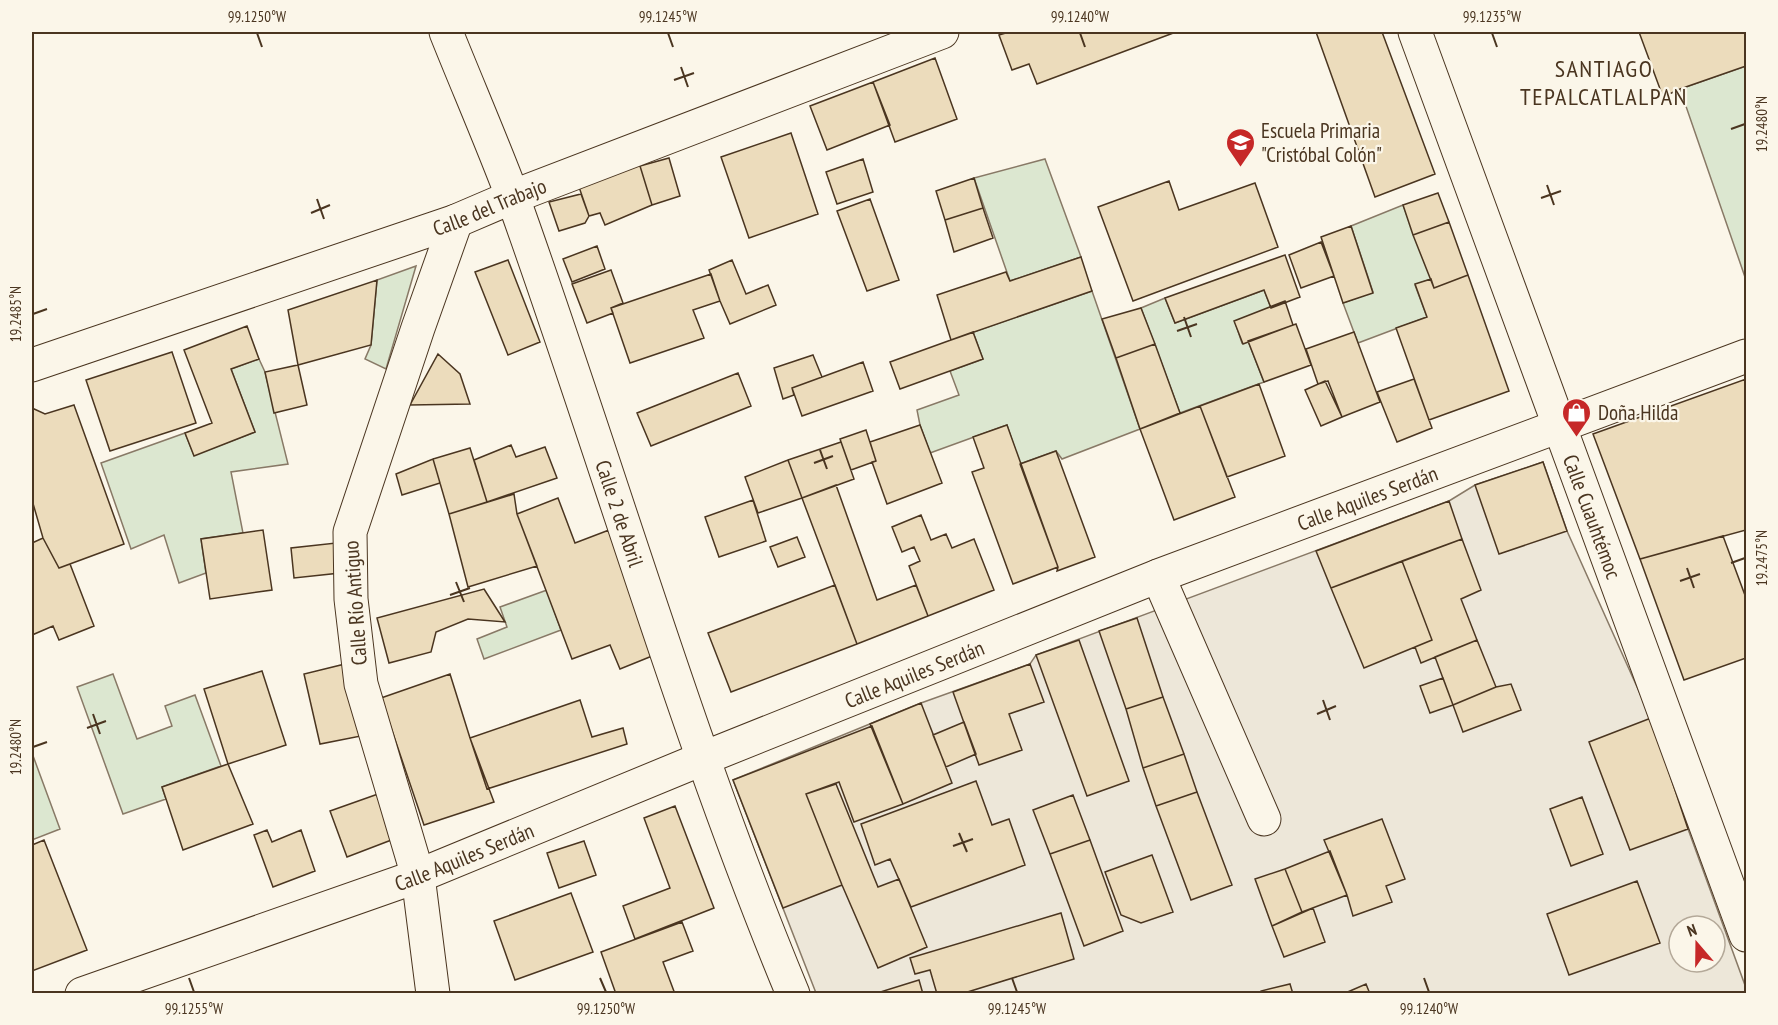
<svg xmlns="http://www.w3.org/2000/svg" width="1778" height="1025" viewBox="0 0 1778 1025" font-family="'PT Sans Narrow',sans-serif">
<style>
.green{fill:#dce7d0;stroke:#887966;stroke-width:1.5}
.parking{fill:#ede7d9;stroke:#887966;stroke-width:1.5;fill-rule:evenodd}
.building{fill:#ecdcbc;stroke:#4a3520;stroke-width:1.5}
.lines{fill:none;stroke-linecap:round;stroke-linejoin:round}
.street-casing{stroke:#4a3520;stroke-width:35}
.street{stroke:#fbf6e9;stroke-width:33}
.ticks{fill:none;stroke:#4a3520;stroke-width:2}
.labels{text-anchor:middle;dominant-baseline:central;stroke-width:4.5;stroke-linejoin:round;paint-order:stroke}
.poi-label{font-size:21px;fill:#4a3520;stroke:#fbf6e9;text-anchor:start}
.street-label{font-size:21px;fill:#4a3520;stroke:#fbf6e9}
.quarter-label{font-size:24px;letter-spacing:1.5px;fill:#4a3520;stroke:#fbf6e9}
.neatline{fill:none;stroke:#4a3520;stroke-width:2}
.ticks-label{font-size:15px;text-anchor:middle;fill:#4a3520}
</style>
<rect width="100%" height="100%" fill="#fbf6e9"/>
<path class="green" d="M1746,66V276L1745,277L1680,89Z
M1045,159L1081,257L1010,281L974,178Z
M1403,205L1431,279L1415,285L1427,317L1358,343L1343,303L1373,292L1351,226Z
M416,266L386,369L365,359L371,345L377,280Z
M1264,290L1271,308L1235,322L1242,343L1248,341L1264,382L1180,413L1141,308L1165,298L1175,323Z
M1092,291L1140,429L1062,459L1056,451L1020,464L1007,425L930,453L920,425L917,410L959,395L950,371L983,359L973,332Z
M259,359L265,372L288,464L231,472L243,533L201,539L206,573L179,583L164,535L131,549L101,463L185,433L194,455L255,432L231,369Z
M547,590L561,630L484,659L477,639L507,627L500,607Z
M113,674L137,739L172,726L165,706L195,695L221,766L162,787L166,799L123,814L77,687Z
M32,753L60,829L32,840Z"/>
<path class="parking" d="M1543,462L1567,531L1651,718L1688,829L1746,988V993H816L733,780L921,703L1030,664L1036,655L1449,501L1475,485ZM1679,926H1715V962H1679Z"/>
<path class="building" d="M1009,32H1176L1037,84L1029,64L1012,70L999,35Z
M1316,32H1382L1435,174L1375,197Z
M1639,32H1746V66L1680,89L1663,97Z
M935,58L957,119L895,142L873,82Z
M873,82L890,125L827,150L810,106Z
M791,133L818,214L749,238L721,157Z
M669,158L680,196L652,205L640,166Z
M863,159L873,192L837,204L826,172Z
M632,163L640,166L652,205L605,225L600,213L589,216L579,187Z
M974,178L983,208L945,220L936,191Z
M1169,181L1179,210L1255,183L1278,247L1133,301L1098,207Z
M1438,193L1449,222L1413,235L1403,205Z
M581,194L589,216L585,223L559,231L549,202Z
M870,199L899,280L867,291L837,211Z
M983,208L993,238L954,252L945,220Z
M1449,222L1468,275L1434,288L1413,235Z
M1351,226L1373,293L1343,303L1321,237Z
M1321,242L1334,276L1301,288L1289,255Z
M597,246L605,269L572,282L563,259Z
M1285,255L1300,297L1271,308L1264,290L1175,323L1165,298Z
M1081,257L1092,291L951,340L937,295L1006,272L1010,281Z
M508,260L540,342L508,355L475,272Z
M732,260L746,294L768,285L776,305L730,324L720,301L709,270Z
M611,270L623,303L611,308L613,313L587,323L572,284Z
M711,274L720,301L693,310L704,338L630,363L611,308Z
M1468,275L1509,391L1429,420L1396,328L1427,317L1415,284L1431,279L1434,288Z
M377,280L371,345L298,365L288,310Z
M1285,301L1293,325L1243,344L1234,321Z
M1141,308L1155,344L1116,358L1102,319Z
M1296,324L1311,365L1264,382L1248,341Z
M247,326L259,359L231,369L255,432L194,456L185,433L212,423L184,350Z
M973,332L983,359L900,389L890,362Z
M1354,332L1380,402L1342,417L1328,381L1318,384L1306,349Z
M1155,344L1180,413L1140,429L1116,358Z
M172,352L196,423L110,451L86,380Z
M438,354L460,374L470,404L410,405Z
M813,355L822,377L792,388L794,395L783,399L774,368Z
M863,362L873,391L802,416L792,388Z
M298,365L307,405L274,413L265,372Z
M738,373L751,406L651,446L637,413Z
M1414,379L1432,428L1397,442L1377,392Z
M1746,379V530L1640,559L1593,434Z
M1325,381L1342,417L1321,426L1305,390Z
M1259,384L1285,456L1227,477L1200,406Z
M74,405L124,544L59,568L43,538L32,500V408L45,414Z
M1200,406L1235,497L1174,520L1140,429Z
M920,425L942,483L887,504L872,462L876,461L870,442Z
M1007,425L1058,567L1013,584L972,472L984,468L973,437Z
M866,430L876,461L851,470L840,439Z
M841,442L854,479L802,498L788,460Z
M511,445L516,457L545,447L557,478L487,502L474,460Z
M470,448L487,502L449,514L433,459Z
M1056,451L1095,557L1057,571L1058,567L1020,464Z
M433,459L440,483L402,495L396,474Z
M788,460L802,498L758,513L745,477Z
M1543,462L1567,531L1499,554L1475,485Z
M836,485L877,600L916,585L928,616L857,644L802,498Z
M514,494L517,514L537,566L468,587L449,514Z
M558,498L575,543L609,530L657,654L620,669L610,645L572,659L517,514Z
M753,500L766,541L719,557L705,517Z
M1449,501L1462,539L1331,588L1316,551Z
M921,515L931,540L946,534L952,548L974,539L994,590L928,616L909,566L920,561L914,547L902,552L892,527Z
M263,530L272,590L210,599L201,539Z
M1723,536L1746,598V658L1684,680L1640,559Z
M797,537L805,557L778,567L770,547Z
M43,538L59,568L70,564L94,626L59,640L53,626L32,635V543Z
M1462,539L1481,590L1461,599L1477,640L1421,663L1415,647L1432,640L1402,561Z
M336,543L340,573L294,578L291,548Z
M1402,561L1432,640L1364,668L1331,588Z
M835,585L857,644L731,692L708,633Z
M484,589L505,622L468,619L436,632L431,652L389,663L377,618Z
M1137,618L1163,697L1126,709L1099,631Z
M1079,640L1129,781L1087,796L1036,655Z
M1477,640L1496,687L1453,705L1435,657Z
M345,664L361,736L320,744L304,674Z
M1030,664L1044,702L1009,714L1022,750L979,765L953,692Z
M262,671L286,745L228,764L204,689Z
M450,674L470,738L494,802L424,825L381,698Z
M1443,678L1453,705L1430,713L1420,686Z
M1511,684L1521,710L1463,732L1453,705L1496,687Z
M1163,697L1184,754L1143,768L1126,709Z
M580,700L592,737L623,728L627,744L487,789L470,738Z
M921,703L952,783L903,804L870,724Z
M1651,718L1688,829L1630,850L1589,742Z
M964,722L976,754L946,767L933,735Z
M872,726L903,804L854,822L839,782L806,794L842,885L783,908L733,780Z
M1184,754L1197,792L1156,806L1143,768Z
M228,764L253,824L183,850L162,787Z
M976,781L992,825L1009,819L1025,865L911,907L890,859L875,865L861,824Z
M836,784L878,887L899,879L927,947L878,968L842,885L806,794Z
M1197,792L1232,885L1191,900L1156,806Z
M378,794L394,839L347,857L330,811Z
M1073,795L1090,840L1050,854L1033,810Z
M1582,797L1603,854L1571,866L1550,809Z
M675,806L714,908L635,939L623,906L670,888L644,818Z
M1382,819L1405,879L1386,886L1392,902L1353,916L1347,895L1324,840Z
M267,830L272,842L301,830L315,871L273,887L254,835Z
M44,840L87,950L32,971V845Z
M1090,840L1123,931L1084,946L1050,854Z
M584,841L596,875L559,888L547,853Z
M1330,851L1347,895L1302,912L1285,869Z
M1152,855L1173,912L1141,923L1121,915L1105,872Z
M1285,869L1302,912L1272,926L1255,879Z
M1637,881L1660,943L1569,975L1547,914Z
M571,893L593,952L515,980L494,921Z
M1313,908L1325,942L1284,957L1272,926Z
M1061,913L1074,959L961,994H937L930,970L915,974L910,958Z
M682,922L693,951L663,962L675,994H616L601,952Z
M919,980L923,994H877V993Z
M1290,984L1293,994H1261V991Z
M1366,984L1370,994H1343Z"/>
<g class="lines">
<defs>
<g id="street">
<path id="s1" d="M446,32C468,87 492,142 513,198C608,463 685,734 793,994"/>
<path id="s2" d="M1415,32L1746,935"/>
<path id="s3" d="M32,365L456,221L512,197L942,32"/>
<path d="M1158,576L1264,819"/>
<path id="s4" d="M82,994L418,876L704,758L1158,576L1746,356"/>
<path d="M433,994L418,876L361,684L351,599L350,532L418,328L456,221"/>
</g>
</defs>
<use href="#street" class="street-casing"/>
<use href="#street" class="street"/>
</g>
<path class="ticks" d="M257,33L262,47M668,33L673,47M1080,33L1085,47M1492,33L1497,47M681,67L688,87M674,80L694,73M1731,129L1745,124M1547,185L1554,205M1541,198L1561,191M317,199L324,219M311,213L330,205M33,314L47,309M1184,317L1191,337M1177,331L1197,324M820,450L827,469M814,463L833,456M1731,563L1745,558M1687,568L1694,588M1680,581L1700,574M456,582L464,602M450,595L470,588M1323,700L1330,720M93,714L100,734M1317,714L1336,706M87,728L106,721M33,747L47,742M959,833L967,852M953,846L973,839M189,978L194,992M600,978L606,992M1012,978L1017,992M1424,978L1429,992"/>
<defs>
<symbol id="school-pin" viewBox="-11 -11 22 30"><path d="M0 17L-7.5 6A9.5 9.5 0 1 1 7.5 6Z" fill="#c62828" stroke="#fbf6e9"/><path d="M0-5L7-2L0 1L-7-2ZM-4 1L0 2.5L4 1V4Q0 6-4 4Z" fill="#fff"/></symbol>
<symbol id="shop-pin" viewBox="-11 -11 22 30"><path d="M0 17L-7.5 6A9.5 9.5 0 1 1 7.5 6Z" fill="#c62828" stroke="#fbf6e9"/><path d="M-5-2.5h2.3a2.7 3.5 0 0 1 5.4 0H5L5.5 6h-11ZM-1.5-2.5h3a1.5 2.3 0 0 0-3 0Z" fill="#fff"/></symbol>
</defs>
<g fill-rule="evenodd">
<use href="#school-pin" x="1224" y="126" width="33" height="45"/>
<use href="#shop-pin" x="1560" y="396" width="33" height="45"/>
</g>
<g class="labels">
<g class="poi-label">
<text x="1261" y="130">Escuela Primaria<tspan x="1261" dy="24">"Cristóbal Colón"</tspan></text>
<text x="1598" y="412">Doña Hilda</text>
</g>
<g class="street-label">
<text stroke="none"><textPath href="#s3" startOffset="484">Calle del Trabajo</textPath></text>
<text stroke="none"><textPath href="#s4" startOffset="1378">Calle Aquiles Serdán</textPath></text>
<text stroke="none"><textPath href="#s1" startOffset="512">Calle 2 de Abril</textPath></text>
<text stroke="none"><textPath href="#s2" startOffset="516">Calle Cuauhtémoc</textPath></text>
<text transform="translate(355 603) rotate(-94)">Calle Río Antiguo</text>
<text stroke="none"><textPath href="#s4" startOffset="892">Calle Aquiles Serdán</textPath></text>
<text stroke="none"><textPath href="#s4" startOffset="406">Calle Aquiles Serdán</textPath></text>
</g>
<g class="quarter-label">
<text x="1604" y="68">SANTIAGO<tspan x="1604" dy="28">TEPALCATLALPAN</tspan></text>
</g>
</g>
<rect width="1778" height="1025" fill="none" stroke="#fbf6e9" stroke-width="66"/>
<g transform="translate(1697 944) rotate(340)"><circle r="28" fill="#fbf6e9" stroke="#b4a999" stroke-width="1.5"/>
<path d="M0-4.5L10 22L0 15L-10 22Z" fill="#c62828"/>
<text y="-9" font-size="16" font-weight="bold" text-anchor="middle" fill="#4a3520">N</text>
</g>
<rect x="33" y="33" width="1712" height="959" class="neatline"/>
<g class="ticks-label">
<text x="257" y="22">99.1250°W</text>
<text x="668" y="22">99.1245°W</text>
<text x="1080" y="22">99.1240°W</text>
<text x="1492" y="22">99.1235°W</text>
<text transform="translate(1762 124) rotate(-90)" y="5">19.2480°N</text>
<text transform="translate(16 314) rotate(-90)" y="5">19.2485°N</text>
<text transform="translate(1762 558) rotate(-90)" y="5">19.2475°N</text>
<text transform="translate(16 747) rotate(-90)" y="5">19.2480°N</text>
<text x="194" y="1014">99.1255°W</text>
<text x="606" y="1014">99.1250°W</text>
<text x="1017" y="1014">99.1245°W</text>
<text x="1429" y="1014">99.1240°W</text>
</g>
</svg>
